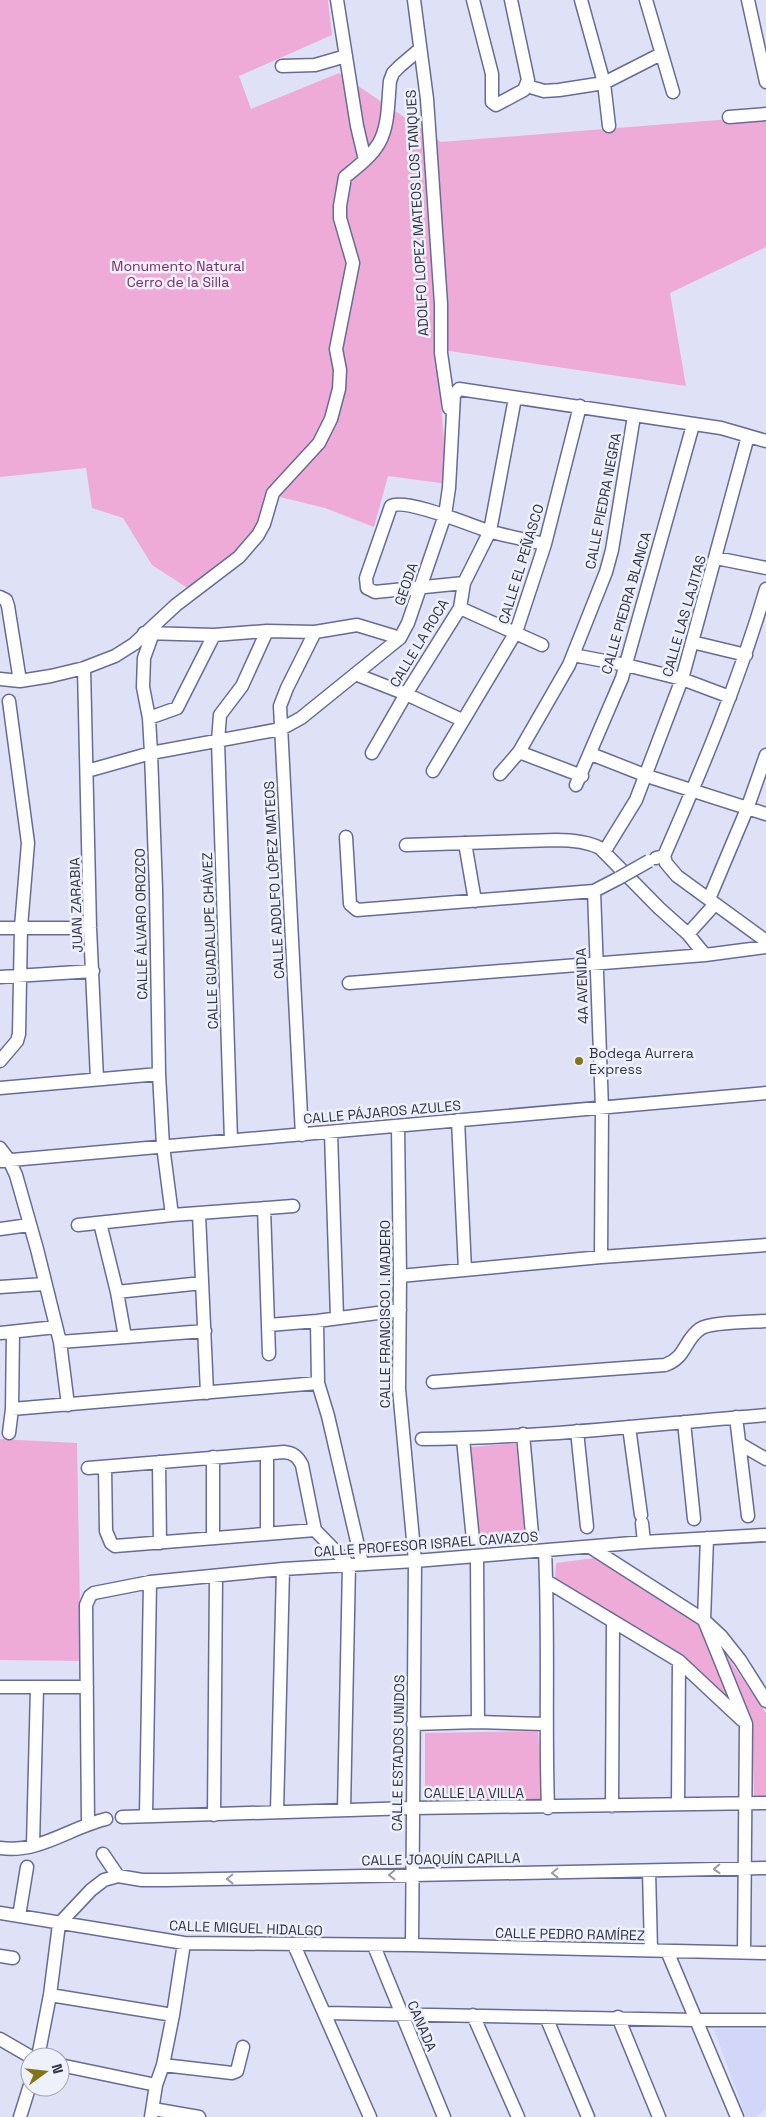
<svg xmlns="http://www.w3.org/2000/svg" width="766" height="2117" viewBox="0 0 766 2117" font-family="'Space Grotesk',sans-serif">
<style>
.built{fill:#d2d6f9}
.green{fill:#efabd8}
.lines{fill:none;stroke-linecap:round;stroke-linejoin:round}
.minor-casing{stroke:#666b98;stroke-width:15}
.minor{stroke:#fff;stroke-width:12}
.minor-bridge-casing{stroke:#666b98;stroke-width:15;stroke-linecap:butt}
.minor-bridge{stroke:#fff;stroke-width:12}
.oneway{stroke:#989aa4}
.poi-dot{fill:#837416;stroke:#eef0fa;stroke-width:2}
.labels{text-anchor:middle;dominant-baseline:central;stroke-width:5;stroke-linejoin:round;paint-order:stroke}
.street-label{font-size:14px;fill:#323448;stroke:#eef0fa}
.park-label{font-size:14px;fill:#84266c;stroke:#eef0fa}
.poi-label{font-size:14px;fill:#323448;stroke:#eef0fa;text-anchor:start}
</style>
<rect width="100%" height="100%" fill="#dfe2f7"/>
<path class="built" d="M714,2029H766V2108L756,2117H746Z"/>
<path class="green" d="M0,0H328L332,35L239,76L251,109L339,73L441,142L766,116V247L670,293L686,386L436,349L448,484L388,476L374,527L325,508L276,496L249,543L189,589L152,565L123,518L92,508L86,468L0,477Z
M0,1439L77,1443L81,1661L0,1660Z
M516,1443L526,1541L479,1544L471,1447Z
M594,1558L702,1624L737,1709L685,1661L555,1579L556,1563Z
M720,1646L766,1713V1796H754L752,1728Z
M538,1731L543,1801L425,1800V1733Z"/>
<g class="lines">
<defs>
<path id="minor" d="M337,0L357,126L365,160
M414,0L427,99L441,304V353L449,408
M473,0L492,74V102L496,105L524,90L528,80L511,0
M581,0L604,83L609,126
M646,0L673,92
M748,0L766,82
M282,66L315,65L346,56
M527,86L544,91L559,90L604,83L661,54
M729,117L766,114
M716,558L766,568
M464,583L375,592L367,588L366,578L391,506C406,498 470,525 488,531C507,536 526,540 545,544
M0,597L6,600L8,606L20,681
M460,608L542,645
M144,633L214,635L267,631L315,632L357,625L400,638
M153,633L144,658L143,687L149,718L151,753L156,889L159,1074L163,1146L172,1215
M692,642L746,655
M573,655L626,665L682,679L730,697
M84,668L90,928L97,1079
M355,674L406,694L462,720
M0,679L20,681L51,676L84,668L115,656L134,644L176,605L239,557L258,535L264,524L273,493L319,443L331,419L339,389L340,370L336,349L353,263L340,218V206L345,177C357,167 371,157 379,143C389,126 388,100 390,81L393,73L400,66L420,49
M149,718L177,708L214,635
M519,752L582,776
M372,753L406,694L460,608L464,583L490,531L515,398
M591,754L647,776L766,814
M87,771L151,753L281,729L301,718L400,638L408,623L445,515L449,488L454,395L459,389L721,428L766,441
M433,771L516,632L545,544L580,406
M500,774L519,752L569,665L606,572L612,550L634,416
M576,785L622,678L693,425
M346,837L350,904L357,910L594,891
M465,843L475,901
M406,845L556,840C571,840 586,841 600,848L659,908L688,934
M604,852L636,800L682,679L748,436
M664,856C702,769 739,681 766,589
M656,858L664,856L666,863L677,876L766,941
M709,899L747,809L766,755
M0,928H90
M705,955L688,934L715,904
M0,977L93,971
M349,983L705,955L766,947
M0,1061L17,1041L19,1034L21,927L28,843L9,701
M0,1088L159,1074
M458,1120L465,1270
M398,1126L400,1276L399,1389L415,1561L412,1945
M331,1133L337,1317
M302,1135L280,706L287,688L315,632
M231,1140L218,741L220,715L242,686L267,631
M0,1148L9,1160L16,1175L37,1249L60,1342L68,1405
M0,1161L766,1093
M264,1208L269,1354
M199,1214L207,1393
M100,1223L117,1292L125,1337
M78,1225L172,1215L293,1206
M0,1229L29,1225
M601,1257L602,1108L594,891L619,878
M400,1276L601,1257L766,1245
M0,1287L44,1284
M117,1292L202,1283
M317,1321L318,1383L328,1416L362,1563
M269,1325L317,1321L400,1310
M0,1333L56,1327
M60,1342L205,1331
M433,1382L665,1365C686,1358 684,1340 700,1329C709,1322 752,1322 766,1321
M12,1409L318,1383
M736,1417L748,1516
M684,1422L694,1519
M629,1427L641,1515
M577,1431L587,1527
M9,1433L12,1409L13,1332
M523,1434L532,1534
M422,1439C537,1438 652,1424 766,1415
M463,1439L473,1540
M740,1444L766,1459
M267,1455V1533
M213,1457V1537
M159,1462L160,1543
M105,1467L106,1531L111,1543L115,1546L315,1530
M88,1468L284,1452C294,1453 298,1457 302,1465L315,1530L349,1565L344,1810
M642,1523L644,1542
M707,1538L704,1620L746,1724L744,1952
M590,1547L704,1620L721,1636L740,1660L766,1701
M545,1551C549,1636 545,1722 548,1808
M477,1556L478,1722
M548,1582L679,1661L742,1720
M0,1687H87
M413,1724L478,1722L545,1724
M678,1804L679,1661
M612,1806L613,1621
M277,1812L283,1569
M214,1815L216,1577
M146,1816L150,1582
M122,1817L412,1808L766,1803
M88,1823L86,1605L90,1596L94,1593L150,1582L283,1569L415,1561L644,1542L766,1535
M33,1845L37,1688
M0,1848C38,1854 71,1827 106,1819
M649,1871L651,1950
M118,1876L142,1880H166L766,1868
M0,1913L184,1943L412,1945L766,1953
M19,1916L27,1867
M294,1945L370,2117
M374,1946L444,2117
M667,1951L737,2117
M0,1956L13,1958
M50,1995L173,2015
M325,2013L695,2020H766
M473,2015L518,2117
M546,2017L588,2117
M618,2017L659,2117
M0,2039L31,2057
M38,2057L50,1995L59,1924L91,1890L104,1880L118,1876L103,1854
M60,2065L156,2085
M163,2065L232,2073L237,2071L243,2047
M153,2109L199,2117
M20,2117L30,2085
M151,2117L156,2085L163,2065L173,2015L184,1943"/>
</defs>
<use href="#minor" class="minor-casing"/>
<use href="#minor" class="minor"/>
<defs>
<path id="minor-bridge" d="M619,878L649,861"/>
</defs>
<use href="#minor-bridge" class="minor-bridge-casing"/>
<use href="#minor-bridge" class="minor-bridge"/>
</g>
<defs><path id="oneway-chevron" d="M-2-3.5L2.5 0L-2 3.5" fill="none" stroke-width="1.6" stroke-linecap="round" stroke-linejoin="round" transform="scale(1.25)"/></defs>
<g class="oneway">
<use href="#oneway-chevron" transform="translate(717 1869) rotate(178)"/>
<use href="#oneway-chevron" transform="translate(555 1873) rotate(179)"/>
<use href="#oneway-chevron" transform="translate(392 1875) rotate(179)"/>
<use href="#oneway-chevron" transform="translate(230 1879) rotate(179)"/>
</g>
<circle class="poi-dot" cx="579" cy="1061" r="5"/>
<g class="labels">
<g class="street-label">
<text transform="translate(417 213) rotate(-93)">ADOLFO LOPEZ MATEOS LOS TANQUES</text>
<text transform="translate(603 501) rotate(-79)">CALLE PIEDRA NEGRA</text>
<text transform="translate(521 564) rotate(-73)">CALLE EL PEÑASCO</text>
<text transform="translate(406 584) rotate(-71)">GEODA</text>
<text transform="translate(626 603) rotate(-74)">CALLE PIEDRA BLANCA</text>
<text transform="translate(684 616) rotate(-74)">CALLE LAS LAJITAS</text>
<text transform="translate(419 643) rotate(-59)">CALLE LA ROCA</text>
<text transform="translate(274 880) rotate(-93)">CALLE ADOLFO LÓPEZ MATEOS</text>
<text transform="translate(76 905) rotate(-92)">JUAN ZARABIA</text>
<text transform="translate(141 924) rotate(-91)">CALLE ÁLVARO OROZCO</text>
<text transform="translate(210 941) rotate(-92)">CALLE GUADALUPE CHÁVEZ</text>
<text transform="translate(582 986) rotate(-92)">4A AVENIDA</text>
<text transform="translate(382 1112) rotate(-5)">CALLE PÁJAROS AZULES</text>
<text transform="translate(385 1314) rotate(-90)">CALLE FRANCISCO I. MADERO</text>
<text transform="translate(426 1544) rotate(-4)">CALLE PROFESOR ISRAEL CAVAZOS</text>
<text transform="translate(398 1753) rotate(-89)">CALLE ESTADOS UNIDOS</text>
<text x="474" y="1793">CALLE LA VILLA</text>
<text transform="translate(441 1859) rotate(-1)">CALLE JOAQUÍN CAPILLA</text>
<text transform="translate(246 1928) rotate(2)">CALLE MIGUEL HIDALGO</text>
<text transform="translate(570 1934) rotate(1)">CALLE PEDRO RAMÍREZ</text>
<text transform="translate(422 2026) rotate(67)">CANADA</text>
</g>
<g class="park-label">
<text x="178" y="266">Monumento Natural<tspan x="178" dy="16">Cerro de la Silla</tspan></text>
</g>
<g class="poi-label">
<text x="589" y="1053">Bodega Aurrera<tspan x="589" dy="16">Express</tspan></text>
</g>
</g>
<g transform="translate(45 2072) rotate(75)"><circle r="24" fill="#eef0fa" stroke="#a3a5b3"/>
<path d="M0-4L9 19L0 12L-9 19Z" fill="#837416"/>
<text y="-8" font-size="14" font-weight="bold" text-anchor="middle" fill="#323448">N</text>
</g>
</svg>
